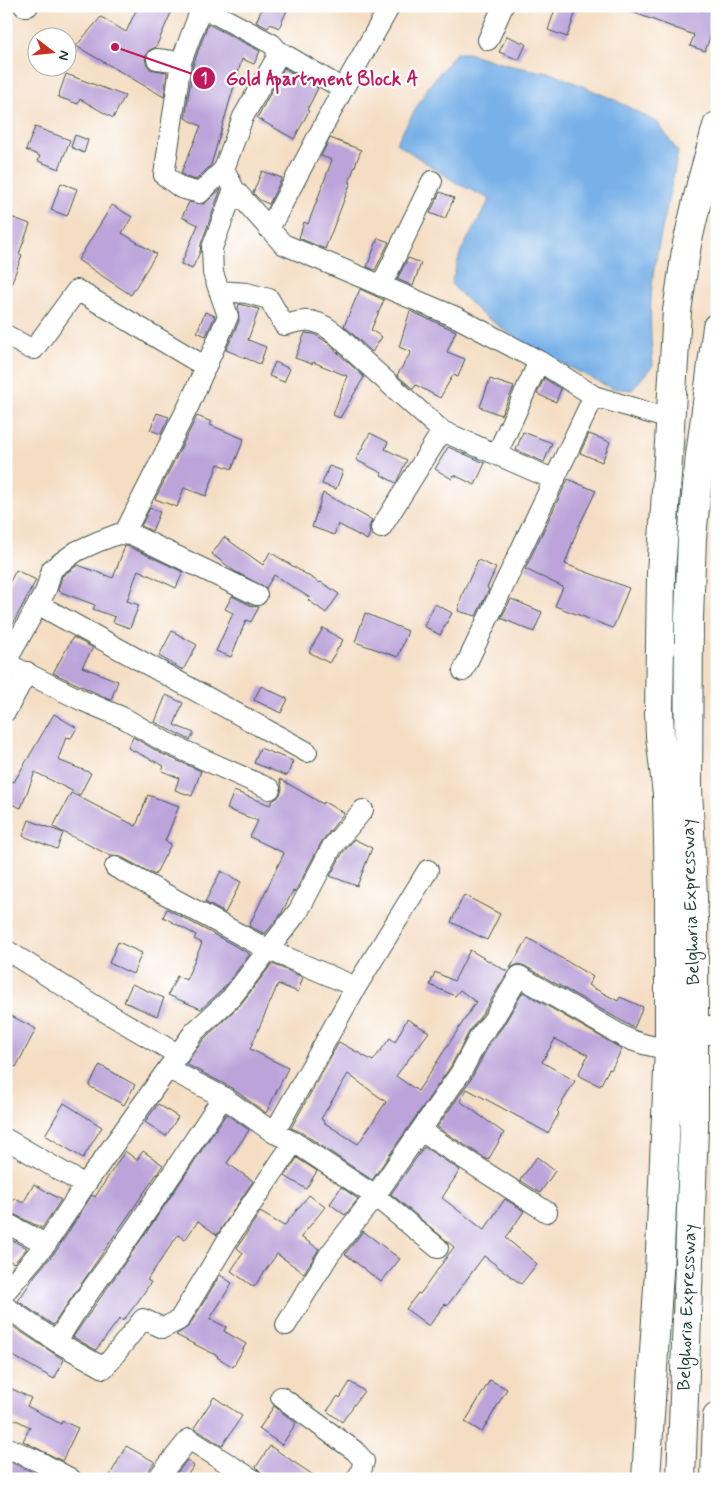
<svg xmlns="http://www.w3.org/2000/svg" width="723" height="1485" viewBox="0 0 723 1485" font-family="Mynerve,sans-serif">
<style>
.water{fill:#78b1e8;stroke:#4c778e}
.building{fill:#bca4da;fill-rule:evenodd}
.lines{fill:none;stroke-linecap:round;stroke-linejoin:round}
.street-casing{stroke:#3f5549;stroke-width:22}
.secondary-casing{stroke:#3f5549;stroke-width:30}
.highway-casing{stroke:#3f5549;stroke-width:30}
.street{stroke:#fff;stroke-width:20}
.secondary{stroke:#fff;stroke-width:28}
.highway{stroke:#fff;stroke-width:28}
.labels{text-anchor:middle;dominant-baseline:central;stroke-width:4.5;stroke-linejoin:round;paint-order:stroke}
.street-label{font-size:18px;fill:#1f3d34;stroke:#fff}
.leader{fill:none;stroke:#c2185b;stroke-width:2}
.callout-dot{fill:#c2185b;stroke:#fff;stroke-width:2}
.mark-label{font-size:15px;text-anchor:middle;font-weight:bold;fill:#fff}
.callout-label{font-size:19px;text-anchor:middle;font-weight:bold;fill:#c2185b;stroke:#fff;stroke-width:4.5;stroke-linejoin:round;paint-order:stroke}
</style>
<rect width="100%" height="100%" fill="#fff"/>
<filter id="ink" filterUnits="userSpaceOnUse"><feTurbulence type="fractalNoise" baseFrequency=".02" numOctaves="2"/><feDisplacementMap in="SourceGraphic" scale="10" xChannelSelector="R" yChannelSelector="G"/><feConvolveMatrix kernelMatrix="1 2 1 2 8 2 1 2 1" color-interpolation-filters="sRGB"/></filter>
<filter id="wash" filterUnits="userSpaceOnUse"><feTurbulence type="fractalNoise" baseFrequency=".0096" numOctaves="4" result="noise"/><feDisplacementMap in="SourceGraphic" scale="20" xChannelSelector="R" yChannelSelector="G"/><feGaussianBlur stdDeviation="1.12" result="paint"/><feColorMatrix in="noise" values="0 0 0 0 0 0 0 0 0 0 0 0 0 0 0 0 0 1.4 0 .05"/><feComposite in="paint" operator="in"/></filter>
<g filter="url(#wash)">
<rect width="100%" height="100%" fill="#f4ddc3"/>
<path class="water" d="M456,53H468L507,65L554,74L615,100L658,123L678,152C671,191 661,230 654,269C649,301 650,333 653,365L632,390L611,388L526,345L479,312L451,284L461,251L490,199L458,184L396,143L429,86Z"/>
<g id="blocks">
<path class="building" d="M138,6H174L156,47L148,51L145,57L146,63L150,69L167,72L164,97L76,46L101,17L126,32Z
M263,6H289L279,28L270,24L268,28L256,22Z
M556,6H578L567,37L548,30Z
M624,6H688L702,11L704,6L717,11V18L705,51L690,46L694,35L624,9Z
M208,24L260,51L254,64L242,59L211,165L196,180L186,177L181,173L201,126L185,118L193,65Z
M507,36L526,44L519,60L499,52Z
M284,68L318,88L307,110L309,111L294,139L257,118Z
M66,74L125,96L113,118L80,99L78,104L58,97Z
M35,127L70,140L59,169L38,161L40,156L26,150Z
M75,135L88,140L84,153L71,147Z
M330,138L361,150L349,182H351L325,249L299,238L304,222L308,224L332,160L321,156Z
M262,171L282,178L269,204L260,200L253,193Z
M61,183L77,189L67,216L51,210Z
M221,189L201,244L200,252L192,269L181,264L198,225L182,217L189,202L204,204Z
M440,192L454,198L445,219L430,213Z
M112,205L132,217L122,233L156,254L131,295L78,260Z
M6,215L30,224L19,254L22,255L8,293H6Z
M378,238L389,242L375,270L367,267Z
M408,258L421,263L413,286L397,279Z
M360,289L384,300L371,330L382,337L372,352L344,326Z
M239,304L259,309L248,340L266,347L260,364L226,350L239,321L238,308Z
M410,311L456,331L447,352L465,359L458,377L453,375L440,398L416,385L413,389L397,375L411,352L399,347Z
M205,312L215,316L206,336L197,332Z
M305,333L314,334L325,341L364,377L340,418L333,415L347,376L313,362L312,364L295,358Z
M275,362L290,369L284,382L269,376Z
M544,378L561,389L556,402L537,394Z
M490,379L514,387L501,415L480,407Z
M157,413L169,417L161,434L150,430Z
M197,416L212,422L210,425L244,439L232,469L218,464L206,496L184,488L177,507L155,499Z
M523,432L552,443L544,462L516,450Z
M370,433L388,442L385,449L407,460L396,483L381,475L382,473L356,460Z
M589,434L610,442L602,462L580,453Z
M448,447L485,463L475,485L454,475L452,479L435,469Z
M329,466L343,471L336,489L322,484Z
M568,479L596,491L578,528L565,564L629,588L613,628L555,606L563,587L525,569Z
M323,493L372,520L369,527L370,533L367,540L338,524L334,535L312,527Z
M150,508L160,512L152,531L141,526Z
M224,537L263,565L270,552L320,583L321,582L339,594L326,613L308,600L310,598L274,575L266,588L234,571L212,554Z
M125,546L130,547L183,572L176,588L138,570L127,601L139,605L130,628L113,622L115,617L93,609L95,605L58,591L62,576L78,565L113,578Z
M478,560L496,568L487,588L489,589L476,616L458,611L462,595Z
M16,570L36,580L6,637V589Z
M232,596L252,606L259,607L251,622L246,620L231,657L216,651L233,613L225,609Z
M511,599L542,612L534,632L501,618Z
M435,604L452,613L440,635L424,626Z
M365,613L408,631L398,657L355,642Z
M323,628L343,640L329,663L309,652Z
M172,631L197,645L183,670L159,656Z
M73,637L93,648L82,667L118,681L111,700L53,673Z
M261,686L288,699L281,713L254,700Z
M166,695L183,703L174,725L194,733L190,740L155,722Z
M54,714L77,728L71,738L66,737L58,760L91,773L80,795L35,772L21,808L6,802V780L14,782Z
M133,737L160,753L201,771L192,796L175,790L179,778L162,771L164,766L128,748Z
M260,748L293,761L287,776L254,763Z
M280,779L323,804L324,802L344,813L322,841L295,892L293,891L281,914L265,934L249,926L284,853L250,837L258,821L227,809L234,791L270,805L272,801L277,798L281,793L282,788Z
M71,793L136,826L148,795L179,806L165,841L171,844L155,875L121,857L111,856L53,827Z
M29,820L63,833L57,849L23,836Z
M354,839L372,848L357,886L330,876L342,854Z
M221,871L241,882L225,913L205,902Z
M464,895L500,914L487,940L451,922Z
M167,909L250,954L222,990L201,1009L168,995L177,976L186,980L202,943L194,939L196,935L163,917Z
M528,938L593,977L588,985L618,1001L620,997L643,1007L634,1028L525,966L519,964L510,968Z
M118,942L142,953L133,974L109,963Z
M470,950L508,972L483,1013L470,1030L451,1066L372,1180L301,1132L291,1128L339,1042L373,1061L390,1038L395,1042L407,1019L429,1032L396,1076L418,1091L476,1002L460,990L455,996L430,985L435,972L454,981ZM348,1074L386,1102L358,1144L323,1122L324,1121L321,1119Z
M272,964L303,977L298,992L278,984L250,1049L288,1068L266,1113L230,1087L186,1064L203,1040L240,1005Z
M132,984L164,998L157,1016L124,1002Z
M523,992L622,1049L611,1070L609,1069L600,1086L578,1075L588,1055L555,1039L542,1062L575,1081L557,1111L559,1113L548,1133L467,1089L460,1101L504,1133L488,1160L437,1127L471,1079L490,1043L503,1026Z
M6,1013L36,1029L16,1067L6,1062Z
M100,1065L135,1085L124,1105L89,1086Z
M64,1103L102,1127L83,1158L45,1135Z
M158,1104L178,1117L166,1136L145,1122Z
M226,1114L249,1130L227,1163L253,1181L217,1235L198,1221L185,1240L178,1235L147,1280L151,1282L139,1300L123,1321L120,1318L96,1350L73,1337L161,1211Z
M424,1147L460,1170L442,1198L484,1230L505,1199L524,1211L506,1238L537,1264L521,1284L484,1256L447,1306L445,1304L429,1326L406,1309L418,1293L420,1294L454,1247L391,1194Z
M125,1151L137,1160L143,1151L163,1165L53,1325L18,1301L36,1274L56,1251L92,1195L95,1197Z
M537,1157L555,1171L540,1193L520,1180Z
M297,1158L317,1171L306,1189L285,1176Z
M34,1184L61,1200L42,1228L7,1211L14,1198L23,1203Z
M341,1187L358,1199L345,1215L330,1204Z
M309,1195L325,1207L301,1237L319,1249L304,1273L277,1254L254,1287L231,1271L243,1253L237,1248L260,1212L284,1226Z
M363,1231L400,1259L381,1282L345,1254Z
M6,1237L27,1248L14,1263L6,1259Z
M220,1275L232,1283L210,1319L226,1327L224,1331L246,1344L233,1367L217,1357L218,1356L176,1335L189,1326Z
M6,1322L64,1360L54,1379L6,1352Z
M490,1380L507,1389L482,1432L465,1422Z
M350,1382L364,1391L342,1422L327,1411L338,1396L340,1398Z
M6,1386L31,1398L27,1406L61,1424L62,1421L78,1428L62,1461L23,1441L30,1427L6,1415Z
M214,1397L242,1416L222,1446L194,1428Z
M274,1406L296,1423L282,1445L259,1429Z
M126,1446L155,1462L147,1472L145,1479H108Z
M270,1446L319,1479H264L262,1473L256,1467Z
M6,1460L35,1473L46,1479H6Z
M187,1460L194,1466L184,1479H172Z"/>
</g>
</g>
<g filter="url(#ink)">
<use href="#blocks" fill-opacity="0" stroke="#3f5549" stroke-width="1"/>
<g class="lines">
<defs>
<path id="street" d="M24,6H28
M202,7L272,44L277,50L276,59L243,117L224,169L234,189L283,244L458,318L539,361L594,396
M488,40L503,6
M277,50L343,89
M157,59L181,62L202,6
M181,62L164,175L181,188L200,193L224,169
M269,229L343,89L390,6
M381,286L432,181
M219,291L247,293L269,299L284,325C291,324 297,321 304,321C324,319 343,340 356,354L442,431
M6,335L29,348L34,349L77,290L206,367
M497,454L539,361
M381,528L442,431L555,480
M124,534L189,405L228,316L213,273L212,248L234,189
M39,605L307,752
M6,662L46,590L52,569L77,551L97,542L118,534L133,535L257,595
M6,663L81,700L124,718L165,742L270,789
M463,671L594,396L669,419
M6,711L27,672
M115,867L267,949L356,987L274,1133
M6,950L97,1007L179,1055
M356,987L428,870
M169,1069L223,1097L274,1133L294,1142L375,1196L329,1255L286,1325
M421,1131L547,1212
M6,1139L85,1185
M6,1223L46,1244
M438,1248L375,1196L461,1072L480,1036L493,1020L519,976L624,1037C639,1044 653,1047 669,1049
M6,1291L46,1244L85,1185L194,1032L231,998L299,910L332,847L363,810
M6,1307L57,1342L104,1368L143,1319L163,1328L179,1320L233,1231L294,1142
M57,1342C77,1306 103,1274 127,1240C160,1193 191,1145 223,1097
M281,1397L355,1451L364,1461L360,1474L356,1479
M6,1447L40,1462L71,1479
M157,1479L189,1439L252,1479"/>
<path id="secondary" d="M646,1479L659,1272L669,1049V891L667,794L660,736L659,712L661,574L677,311L687,244L701,184L717,126"/>
<g id="highway">
<path d="M669,1030H717"/>
<path id="s1" d="M681,1479L694,1128V919L688,788L689,618L692,538L700,455L717,327"/>
<path d="M715,1479L717,1417"/>
</g>
</defs>
<use href="#street" class="street-casing"/>
<use href="#secondary" class="secondary-casing"/>
<use href="#highway" class="highway-casing"/>
<use href="#street" class="street"/>
<use href="#secondary" class="secondary"/>
<use href="#highway" class="highway"/>
</g>
</g>
<g class="labels">
<g class="street-label">
<text transform="translate(691 902) rotate(-92)">Belghoria Expressway</text>
<text stroke="none"><textPath href="#s1" startOffset="172">Belghoria Expressway</textPath></text>
</g>
</g>
<path class="leader" d="M115 47L204 78"/>
<g class="callout-dot">
<circle cx="115" cy="47" r="5"/>
<circle cx="204" cy="78" r="12"/>
</g>
<g class="mark-label">
<text x="204" y="83">1</text>
</g>
<g class="callout-label">
<text x="322" y="85">Gold Apartment Block A</text>
</g>
<rect width="723" height="1485" fill="none" stroke="#fff" stroke-width="25"/>
<g transform="translate(52 52) rotate(106)"><circle r="24" fill="#ffffff" stroke="#a5b1ae"/>
<path d="M0-4L9 19L0 12L-9 19Z" fill="#c8321e"/>
<text y="-8" font-size="14" font-weight="bold" text-anchor="middle" fill="#1f3d34">N</text>
</g>
</svg>
